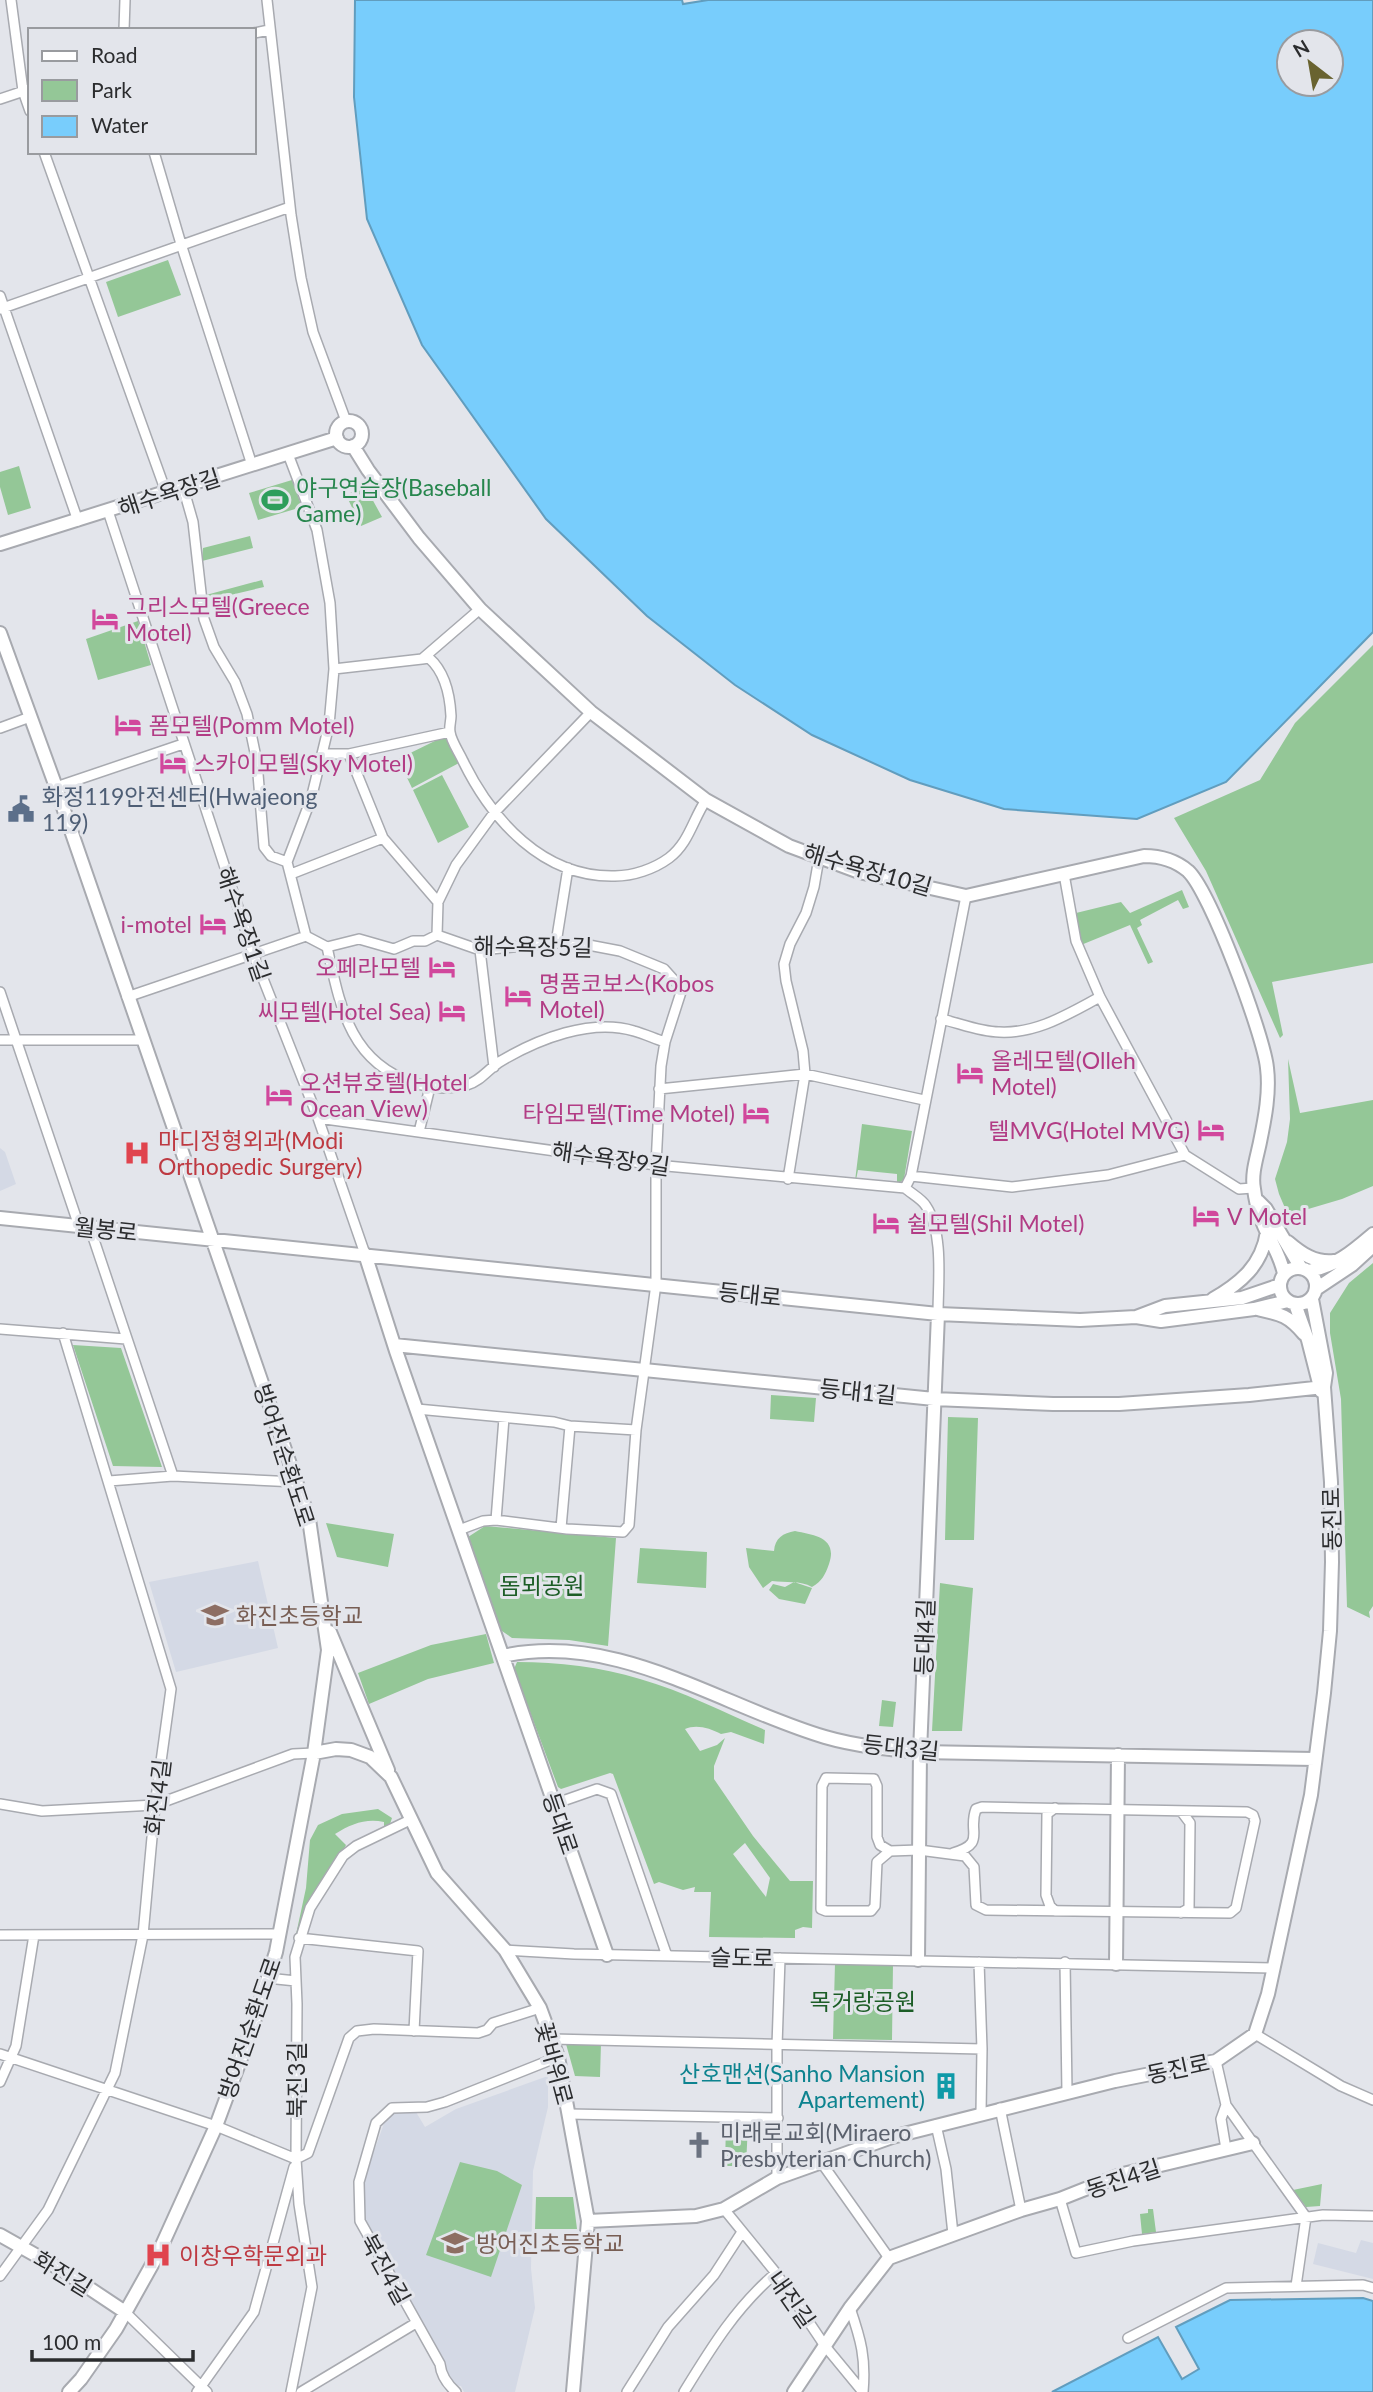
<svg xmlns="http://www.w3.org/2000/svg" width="1373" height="2392" viewBox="0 0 1373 2392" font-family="Lato,'Noto Sans KR',sans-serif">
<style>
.built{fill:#d4d9e5}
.green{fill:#94c797;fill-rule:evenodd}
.water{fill:#78cdfc;stroke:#619dbe;stroke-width:2;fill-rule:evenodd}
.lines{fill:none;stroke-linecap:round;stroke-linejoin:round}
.street-casing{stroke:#a8aab0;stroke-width:12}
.secondary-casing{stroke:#a8aab0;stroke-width:16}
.street{stroke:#fff;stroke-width:9}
.secondary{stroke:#fff;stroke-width:12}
.labels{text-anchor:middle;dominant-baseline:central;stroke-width:6;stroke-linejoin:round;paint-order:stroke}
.leisure-label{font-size:23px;fill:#27864d;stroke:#e3e5eb;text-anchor:start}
.street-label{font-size:23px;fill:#2b2c2e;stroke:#e3e5eb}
.hotel-label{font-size:23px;fill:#b23c85;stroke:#e3e5eb;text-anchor:start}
.service-label{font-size:23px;fill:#4e5e75;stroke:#e3e5eb;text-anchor:start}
.health-label{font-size:23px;fill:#be3a42;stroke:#e3e5eb;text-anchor:start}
.park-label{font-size:23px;fill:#1c5d26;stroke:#e3e5eb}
.education-label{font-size:23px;fill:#785e54;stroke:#e3e5eb;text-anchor:start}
.culture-label{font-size:23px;fill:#0d838f;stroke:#e3e5eb;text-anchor:end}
.worship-label{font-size:23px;fill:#5b616d;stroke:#e3e5eb;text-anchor:start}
</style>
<rect width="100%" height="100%" fill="#e3e5eb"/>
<path class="built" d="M0,1148L5,1152L16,1184L0,1191Z
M258,1561L278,1648L176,1672L149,1582Z
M548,2076V2107L533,2171L531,2268L535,2308L515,2392H464L461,2386L448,2384L446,2363L364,2219L365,2176L386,2118L391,2111L401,2108L416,2112L425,2127L456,2109Z
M1361,2240L1373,2243V2279L1313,2264L1318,2243L1356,2253Z"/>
<path class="green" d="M168,260L181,295L118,317L106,282Z
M19,466L31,508L8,515L0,487V472Z
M292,480L302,507L258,520L249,493Z
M365,486L382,517L361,526L346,495Z
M250,536L253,548L202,561L203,548Z
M262,580L264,587L205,601L206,595Z
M138,621L151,665L98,680L86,639Z
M1373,645V963L1272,982L1283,1035L1280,1038L1206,871L1174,818L1260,780L1295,723Z
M443,737L446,738L459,763L412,788L398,759Z
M442,775L469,827L438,843L413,790Z
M1182,890L1189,907L1183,909L1178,900L1140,920L1142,925L1137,928L1153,962L1148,964L1130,925L1081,945L1076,913L1121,902L1130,913Z
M1288,1059L1300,1113L1373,1100V1186L1342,1199L1288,1215L1279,1194L1275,1179L1287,1142L1290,1119Z
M862,1124L912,1131L904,1179L897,1185L855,1181ZM858,1170L897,1174V1183L856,1180Z
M1373,1263V1606L1369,1612L1370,1618L1347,1607L1341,1399L1330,1333V1313L1349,1283Z
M73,1345L121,1348L162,1467L113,1466Z
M771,1395L816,1398L814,1422L770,1419Z
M948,1417L978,1418L974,1540H945Z
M326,1523L394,1534L388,1567L337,1557Z
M485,1526L616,1538L608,1646L569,1640L512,1638L499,1629L465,1539Z
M795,1531C815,1535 838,1538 829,1564C825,1575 822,1581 812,1587C800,1580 786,1583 772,1581L763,1588L749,1567L746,1548L774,1551C775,1538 783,1533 795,1531Z
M640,1548L707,1552L706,1588L637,1583Z
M794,1582L812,1588L805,1604L779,1599L769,1590L773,1584L785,1587Z
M940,1583L973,1588L962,1731H932Z
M486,1634L494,1663L428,1679L369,1704L358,1673L431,1645Z
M517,1662C559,1662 600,1667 640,1679C683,1691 725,1713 765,1730L764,1744L731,1732L721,1734C710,1728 696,1724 685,1729L700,1751L717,1745L725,1738L714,1766V1779L753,1836L790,1881H813L812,1928L803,1927L795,1930V1938L709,1937L711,1892H694L695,1887L683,1890L659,1882L654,1884L613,1774L610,1773L561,1789L558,1787L514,1669ZM745,1843L770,1878L766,1897L733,1854Z
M882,1700L896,1702L893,1727L879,1726Z
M378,1809L392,1818L390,1824L384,1828V1822C366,1818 351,1824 335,1834L346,1845L295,1939L306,1888L310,1840L318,1825L342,1814Z
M835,1963L893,1964L892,2040L833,2039Z
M601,2043L600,2077L575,2076L566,2044Z
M726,2123L748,2124L746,2166H725Z
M460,2162L497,2171L522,2185L491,2277L426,2255Z
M1322,2184L1320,2206L1306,2207L1293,2190Z
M536,2197H573L577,2229H535Z
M1148,2209H1153L1156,2232L1142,2234L1140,2214L1148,2213Z"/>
<path class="water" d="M355,0H682L683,4L708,0H1373V632L1226,782L1137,819L1004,809L910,780L812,735L735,685L647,616L546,519L422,345L367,219L354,97ZM1289,42H1331V84H1289Z
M1363,2298L1373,2301V2392H1052L1158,2337L1182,2379L1199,2369L1176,2327L1230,2300Z"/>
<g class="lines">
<defs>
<path id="street" d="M11,0L23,91L30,111
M267,0L291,215L301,278L313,332L346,421
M124,30L125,0
M254,33L269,30
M0,99L30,89
M44,152L166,492
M154,152L181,244L252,465
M0,296L78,521
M0,309L290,207
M183,487L193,522L204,619L214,647L235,682L247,714L257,762L264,847L271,856L287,862L306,936L327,947
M108,511L254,956L318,1118L365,1254
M422,659L429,658C445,672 450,696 451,716C451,721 449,727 450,732C451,741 459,752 463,761C492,820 543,878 615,876C633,876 654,869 669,858C689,843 693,819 706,800
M334,669L422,659L480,609
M0,728L30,717
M322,754H349L450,732
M349,754L383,838L438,902
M56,787L183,744
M287,862L311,799L322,754L329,725L334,669L330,603L317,530L288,454
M291,874L383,838
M1064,874L1076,941L1100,997L1185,1155L1239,1189L1253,1188
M437,935L480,950L556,943H578L620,951L664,969L682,989L665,1042L661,1066L656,1165V1284L636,1430L629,1525L623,1532L567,1529L496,1520L483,1521L459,1530
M437,935L438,902L456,865L494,813L591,712
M556,943L568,868
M327,947C340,1005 349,1062 414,1083C432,1088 448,1090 467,1085C481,1081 489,1068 501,1061C538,1039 591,1018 634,1031C645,1034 655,1039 665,1042
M327,947L359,939L394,949L413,941H425L437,935
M480,950L494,1067
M0,992L79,1226
M127,997L306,936
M941,1019C959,1023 980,1032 999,1032C1037,1034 1068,1014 1100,997
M0,1040H142
M659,1089L805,1074L924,1100
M318,1118L656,1165L905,1188
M419,1132L430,1087
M911,1176L1012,1187L1108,1175L1185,1155
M788,1179L805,1074L803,1051L786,981L784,964L790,944L806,913L814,887L819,858
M90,1228L173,1476
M938,1314C938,1283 944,1233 926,1206C922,1199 912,1194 905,1188L911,1176L966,896
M0,1329L126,1339
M417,1409L554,1422L570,1426L636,1430
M109,1481L173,1476L296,1482
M496,1520L504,1418
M561,1528L570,1426
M0,1804L42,1811L155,1805L293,1754L314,1753
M554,1804L597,1789L611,1794L667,1956
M1055,1808L1047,1814L1046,1895L1050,1906L1055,1911
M1181,1811L1190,1823L1189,1908L1181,1913
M890,1851L877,1862L875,1906L871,1911H826L821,1909L822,1786L826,1778L874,1779L877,1786V1837L880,1845L890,1851L919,1850L965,1856L974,1867L976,1905L986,1910L1230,1913L1236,1908L1255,1821L1253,1815L1247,1812L982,1807L976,1809C967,1832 987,1843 953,1853
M0,1935L279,1934
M299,1938L418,1951L414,2031
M505,1950L574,1954L1273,1968
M979,1962L982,2049L981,2113
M1065,1962L1067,2092
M267,1978L296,1981
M1255,2034L1341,2086L1373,2100
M552,2039L982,2049
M0,2054L216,2126L296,2159
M1216,2061L1226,2105L1221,2119L1226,2149
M0,2082L16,2046L34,1935
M1226,2105L1306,2217L1296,2286
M1000,2108L1021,2210
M568,2114L778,2118
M936,2125L946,2169L953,2234
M296,2159L308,2153L349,2038L357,2031L374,2029L478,2033L487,2030L493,2023L540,2008
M821,2162L889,2258
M777,2178V2046L780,1958
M1060,2199L1076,2253L1133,2241L1323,2215L1373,2216
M724,2209L776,2273L825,2346L863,2392
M0,2276L48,2210L115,2073L143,1935L155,1805L171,1689L63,1333
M850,2308C861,2340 866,2358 863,2392
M125,2312L207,2392
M1128,2338L1226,2288L1363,2285L1373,2288
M197,2392L254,2312L294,2167
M291,2392L312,2287L299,2204L296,2159L297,2004L295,1957L310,1908L343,1856L356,1846L412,1819
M301,2392L416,2323
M456,2392C447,2384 441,2375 440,2364L360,2221L359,2182L376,2123L392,2108L427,2107L445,2102L558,2057
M627,2392L668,2327L714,2275L742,2232
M684,2392C711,2348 736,2307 776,2273"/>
<path id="secondary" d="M336 434a13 13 0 1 1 26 0a13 13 0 1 1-26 0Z
M353,446L368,470L419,538L480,609L591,712L706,800L789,846L859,872L966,896L1144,856C1161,856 1175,860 1188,871C1210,891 1264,1036 1267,1068C1270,1092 1265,1118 1260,1142C1257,1157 1251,1174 1254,1189C1255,1197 1257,1207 1260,1215C1266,1236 1280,1252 1284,1274
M0,544L337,438
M0,633L56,787L309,1519L328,1650L314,1753L276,1952L251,2031L216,2126L158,2254L116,2329L81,2379L69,2392
M1258,1201L1266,1209L1301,1268
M0,1218L938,1314L1080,1320L1136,1317L1161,1321L1254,1309L1288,1301
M1288,1242C1302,1254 1315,1263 1334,1261
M365,1254L396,1351L607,1955
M1280 1286a18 18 0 1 1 36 0a18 18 0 1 1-36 0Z
M1309,1271C1336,1266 1353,1251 1373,1234
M1316,1289L1352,1265L1373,1246
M1213,1299C1241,1283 1262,1265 1267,1232
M1295,1304L1308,1340L1321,1391
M1257,1309C1280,1314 1288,1315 1304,1334
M1136,1317L1165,1306L1242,1298L1280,1285
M394,1345L934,1399L1053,1404H1119L1249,1395L1324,1387
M330,1632L388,1770
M503,1656C616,1631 720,1706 825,1737C856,1746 888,1749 920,1752L1315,1759
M314,1753L336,1749L351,1750L370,1757L391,1777L437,1873L505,1950L540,2008L558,2057L588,2221L573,2392
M918,1960L920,1752L938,1314
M1116,1964L1118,1755
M588,2221L696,2216L724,2209L777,2178L892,2137L1115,2081L1216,2061L1255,2034L1268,1994L1311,1795L1324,1693L1330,1631L1332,1562L1331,1482L1324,1387L1326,1373L1312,1299
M0,2235L62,2270L125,2312
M794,2392L850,2308L889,2258L1021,2210L1060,2199L1123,2174L1253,2143"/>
</defs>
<use href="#street" class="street-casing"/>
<use href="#secondary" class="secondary-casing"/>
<use href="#street" class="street"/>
<use href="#secondary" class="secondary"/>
</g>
<defs>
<symbol id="stadium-bare" viewBox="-9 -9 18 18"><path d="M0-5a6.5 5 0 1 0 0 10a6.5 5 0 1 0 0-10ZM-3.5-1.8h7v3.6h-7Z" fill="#2e9e5b" stroke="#e3e5eb" stroke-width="2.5" paint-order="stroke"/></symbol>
<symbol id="hotel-bare" viewBox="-9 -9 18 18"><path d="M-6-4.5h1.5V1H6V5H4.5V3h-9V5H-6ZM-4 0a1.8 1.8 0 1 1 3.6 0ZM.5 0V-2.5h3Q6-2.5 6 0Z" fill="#d1479c" stroke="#e3e5eb" stroke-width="2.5" paint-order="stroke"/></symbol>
<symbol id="civic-bare" viewBox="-9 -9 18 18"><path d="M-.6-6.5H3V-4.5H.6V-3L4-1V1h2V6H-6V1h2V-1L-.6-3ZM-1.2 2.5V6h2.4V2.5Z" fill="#5c6f8a" stroke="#e3e5eb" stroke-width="2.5" paint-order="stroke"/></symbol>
<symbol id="hospital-bare" viewBox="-9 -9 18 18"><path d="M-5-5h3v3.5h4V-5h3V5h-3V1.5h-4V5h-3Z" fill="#e0444e" stroke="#e3e5eb" stroke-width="2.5" paint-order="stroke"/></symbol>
<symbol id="school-bare" viewBox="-9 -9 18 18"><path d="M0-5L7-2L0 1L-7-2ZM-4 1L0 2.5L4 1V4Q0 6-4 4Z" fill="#8d6e63" stroke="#e3e5eb" stroke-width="2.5" paint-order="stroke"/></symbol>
<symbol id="building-bare" viewBox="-9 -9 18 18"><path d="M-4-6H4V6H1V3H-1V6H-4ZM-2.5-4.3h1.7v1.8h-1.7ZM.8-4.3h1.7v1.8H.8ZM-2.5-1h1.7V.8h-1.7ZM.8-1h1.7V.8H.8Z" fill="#0f9aa8" stroke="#e3e5eb" stroke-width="2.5" paint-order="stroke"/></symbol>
<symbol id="church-bare" viewBox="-9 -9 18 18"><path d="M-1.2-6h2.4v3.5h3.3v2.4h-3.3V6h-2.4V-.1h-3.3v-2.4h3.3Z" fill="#6b7280" stroke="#e3e5eb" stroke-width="2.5" paint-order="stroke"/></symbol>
</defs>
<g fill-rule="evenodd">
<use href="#stadium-bare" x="256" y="481" width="38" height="38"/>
<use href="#hotel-bare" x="86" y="600" width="38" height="38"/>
<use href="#hotel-bare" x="109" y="706" width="38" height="38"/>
<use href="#hotel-bare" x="154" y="744" width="38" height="38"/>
<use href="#civic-bare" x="2" y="790" width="38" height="38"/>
<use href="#hotel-bare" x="194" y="905" width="38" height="38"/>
<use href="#hotel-bare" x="423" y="948" width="38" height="38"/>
<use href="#hotel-bare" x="499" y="977" width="38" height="38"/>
<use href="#hotel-bare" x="433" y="992" width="38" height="38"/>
<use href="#hotel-bare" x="951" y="1054" width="38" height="38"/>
<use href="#hotel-bare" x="260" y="1076" width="38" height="38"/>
<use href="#hotel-bare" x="737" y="1094" width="38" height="38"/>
<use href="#hotel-bare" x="1192" y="1111" width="38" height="38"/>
<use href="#hospital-bare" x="118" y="1134" width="38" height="38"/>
<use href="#hotel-bare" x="1187" y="1197" width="38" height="38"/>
<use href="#hotel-bare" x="867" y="1204" width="38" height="38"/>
<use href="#school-bare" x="196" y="1596" width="38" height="38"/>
<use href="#building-bare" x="927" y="2067" width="38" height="38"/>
<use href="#church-bare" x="680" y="2126" width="38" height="38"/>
<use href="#school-bare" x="436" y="2224" width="38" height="38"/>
<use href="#hospital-bare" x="139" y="2236" width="38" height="38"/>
</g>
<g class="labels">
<g class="leisure-label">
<text x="296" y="487">야구연습장(Baseball<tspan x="296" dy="26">Game)</tspan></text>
</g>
<g class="street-label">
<text transform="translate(169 492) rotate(-18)">해수욕장길</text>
<text transform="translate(868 869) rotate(16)">해수욕장10길</text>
<text transform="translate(244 924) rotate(71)">해수욕장1길</text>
<text transform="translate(533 946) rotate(1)">해수욕장5길</text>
<text transform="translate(611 1158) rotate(8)">해수욕장9길</text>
<text transform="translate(106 1229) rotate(6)">월봉로</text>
<text transform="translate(750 1294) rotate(6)">등대로</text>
<text transform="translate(858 1391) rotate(6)">등대1길</text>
<text transform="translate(285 1455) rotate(72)">방어진순환도로</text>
<text transform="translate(1331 1519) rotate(-91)">동진로</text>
<text transform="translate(924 1637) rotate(-88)">등대4길</text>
<text transform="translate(901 1747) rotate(6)">등대3길</text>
<text transform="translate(157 1797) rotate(-83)">화진4길</text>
<text transform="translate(561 1823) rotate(71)">등대로</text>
<text transform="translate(742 1957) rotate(1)">슬도로</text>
<text transform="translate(249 2028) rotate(-71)">방어진순환도로</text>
<text transform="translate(555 2063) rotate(75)">꽃바위로</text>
<text transform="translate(1178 2068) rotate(-12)">동진로</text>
<text transform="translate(296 2080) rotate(-90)">북진3길</text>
<text transform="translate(1123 2178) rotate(-18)">동진4길</text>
<text transform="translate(386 2269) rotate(61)">북진4길</text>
<text transform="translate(63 2273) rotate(32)">화진길</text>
<text transform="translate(792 2299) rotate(55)">내진길</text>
</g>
<g class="hotel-label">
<text x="126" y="606">그리스모텔(Greece<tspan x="126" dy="26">Motel)</tspan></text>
<text x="149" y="725">폼모텔(Pomm Motel)</text>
<text x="194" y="763">스카이모텔(Sky Motel)</text>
<text x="192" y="924" text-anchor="end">i-motel</text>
<text x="421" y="967" text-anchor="end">오페라모텔</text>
<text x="539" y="983">명품코보스(Kobos<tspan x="539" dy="26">Motel)</tspan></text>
<text x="431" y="1011" text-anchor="end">씨모텔(Hotel Sea)</text>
<text x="991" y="1060">올레모텔(Olleh<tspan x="991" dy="26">Motel)</tspan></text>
<text x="300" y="1082">오션뷰호텔(Hotel<tspan x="300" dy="26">Ocean View)</tspan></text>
<text x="735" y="1113" text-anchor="end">타임모텔(Time Motel)</text>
<text x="1190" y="1130" text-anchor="end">텔MVG(Hotel MVG)</text>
<text x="1227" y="1216">V Motel</text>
<text x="907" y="1223">쉴모텔(Shil Motel)</text>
</g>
<g class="service-label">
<text x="42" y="796">화정119안전센터(Hwajeong<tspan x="42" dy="26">119)</tspan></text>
</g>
<g class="health-label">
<text x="158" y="1140">마디정형외과(Modi<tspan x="158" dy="26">Orthopedic Surgery)</tspan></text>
<text x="179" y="2255">이창우학문외과</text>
</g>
<g class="park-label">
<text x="542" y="1585">돔뫼공원</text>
<text x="863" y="2001">목거랑공원</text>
</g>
<g class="education-label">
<text x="236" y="1615">화진초등학교</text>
<text x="476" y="2243">방어진초등학교</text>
</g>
<g class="culture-label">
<text x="925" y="2073">산호맨션(Sanho Mansion<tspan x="925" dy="26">Apartement)</tspan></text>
</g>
<g class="worship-label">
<text x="720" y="2132">미래로교회(Miraero<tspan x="720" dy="26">Presbyterian Church)</tspan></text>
</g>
</g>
<rect x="28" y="28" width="228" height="126" fill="#e3e5eb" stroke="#999b9f" stroke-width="2"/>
<rect x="42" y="51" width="35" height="10" fill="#ffffff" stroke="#999b9f" stroke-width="2"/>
<text x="91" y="63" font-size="21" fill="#2b2c2e">Road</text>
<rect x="42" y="80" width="35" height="21" fill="#94c797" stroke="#999b9f" stroke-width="2"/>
<text x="91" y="98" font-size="21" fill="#2b2c2e">Park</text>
<rect x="42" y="116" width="35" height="21" fill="#78cdfc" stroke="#999b9f" stroke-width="2"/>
<text x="91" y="133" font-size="21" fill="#2b2c2e">Water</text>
<g transform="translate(1310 63) rotate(329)"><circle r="33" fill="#e3e5eb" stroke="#999b9f" stroke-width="2"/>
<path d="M0-5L12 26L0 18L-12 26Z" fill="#696330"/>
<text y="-10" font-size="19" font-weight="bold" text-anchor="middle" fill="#2b2c2e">N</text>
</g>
<path d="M32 2350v10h161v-10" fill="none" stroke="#2b2c2e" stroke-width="3.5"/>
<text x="42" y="2350" font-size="21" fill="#2b2c2e" stroke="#e3e5eb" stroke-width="5" paint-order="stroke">100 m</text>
</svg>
